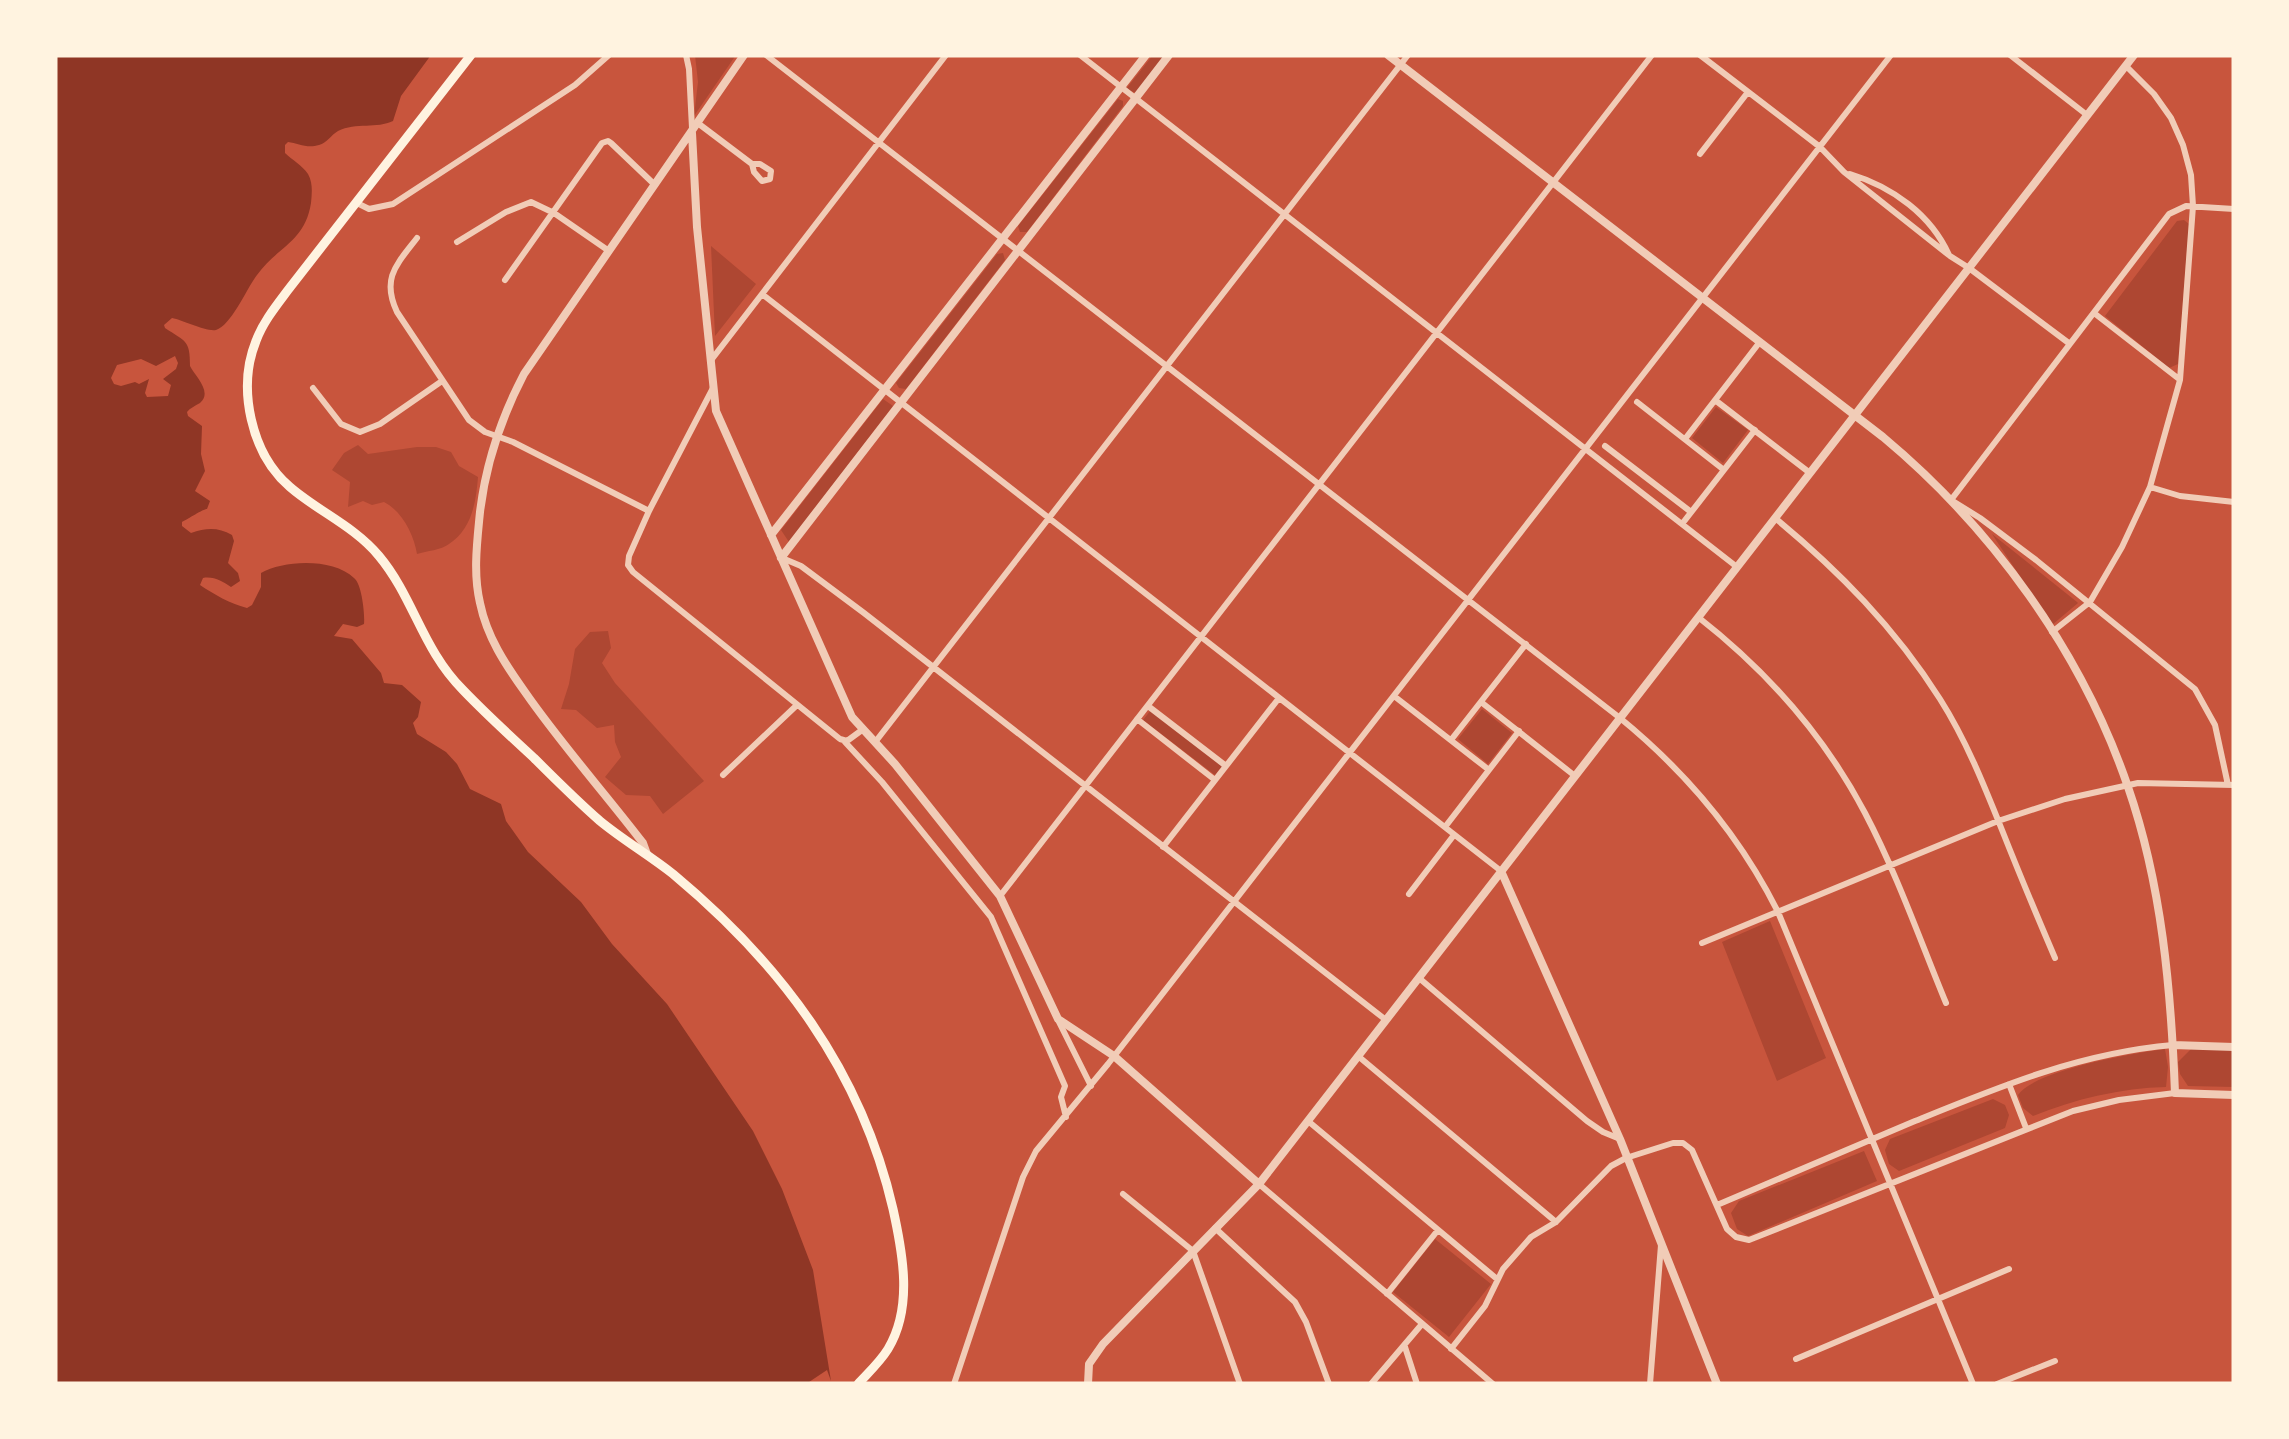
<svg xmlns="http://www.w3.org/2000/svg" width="2289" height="1439" viewBox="0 0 2289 1439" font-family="'Noto Sans',sans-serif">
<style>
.green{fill:#ae4732}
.water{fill:#8f3625;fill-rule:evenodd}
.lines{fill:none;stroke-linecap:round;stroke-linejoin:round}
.minor{stroke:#f1ccb7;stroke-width:6}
.tertiary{stroke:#f1ccb7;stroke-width:8}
.secondary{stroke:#fff3e0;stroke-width:9}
</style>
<rect width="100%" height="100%" fill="#c8553d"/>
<path class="green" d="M695,55H736L694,116L698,82Z
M1153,55H1165L1136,93L1126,89Z
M1118,99L1123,101V106L1027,232H1020L1018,226Z
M2184,220L2189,224L2178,364L2169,368L2105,316L2177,221Z
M711,246L756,284L715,336Z
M1003,253L1005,260L906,389L899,388L896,383L997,254Z
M883,399L893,406L789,542L781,530Z
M1716,407L1748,430L1723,463L1692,438Z
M358,445L368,454L417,447H436L451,452L459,466L478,477C476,502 472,529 449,544C441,550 427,551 417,554C414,535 402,511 384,502L372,505L363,501L348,507L350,482L332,470L344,453Z
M1992,534L2077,602L2078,603L2052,625Z
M608,631L611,648L602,663L615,683L704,781L663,814L650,796L626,795L605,777L621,757L615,742L614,725L597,728L576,710L561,709L569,684L575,649L590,632Z
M1482,709L1512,733L1488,764L1458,739Z
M1151,710L1222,766L1215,775L1143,720Z
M1770,921L1826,1058L1777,1081L1722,942Z
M2192,1048L2234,1050V1087L2188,1086L2180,1074L2178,1062Z
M2165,1049L2168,1067L2166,1087C2121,1088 2075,1099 2033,1116L2023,1108L2018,1095C2035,1070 2134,1053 2165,1049Z
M1993,1099L2005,1105L2009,1115L2005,1128L1899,1171L1889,1164L1885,1150L1890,1139Z
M1864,1151L1877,1181L1748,1236L1737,1229L1731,1213L1739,1201Z
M1435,1239L1491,1284L1449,1337L1393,1292Z"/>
<path class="water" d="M55,55H431L401,96L393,121C377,129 356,122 338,131C331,135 327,143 319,145C307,149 298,143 288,142L285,145V153C292,160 302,165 308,174C313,183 312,193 311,203C305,242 277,247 257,275C247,288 231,326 216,330C206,332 183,320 172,318L164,325L165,328C186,342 190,340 190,366C195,376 213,392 200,403C195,406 190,408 187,412L188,416L202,426L201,454L205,471L195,491L210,501L207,509C203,509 188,519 182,522V526L191,533C206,528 218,527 232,535L234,541L228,563L238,573L240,581L231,587C223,582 214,576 203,578L200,585C215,595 229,603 247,608L252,605L261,587V573C284,560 333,558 354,578C362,584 365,615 364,624L357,627L343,624L334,636L352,639L381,673L384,683L402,685L421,702L418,717L413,723L417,734L446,752L457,764L470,789L501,804L506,821L528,852L581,902L612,944L667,1004L753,1131L782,1189L813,1270L831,1381L827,1370L806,1384H55ZM175,356L178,363L176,369L163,379L171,385L168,396L147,397L145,393L149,379L139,384L135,382L121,386L114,384L111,378L117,365L141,359L156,366Z"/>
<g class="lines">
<path class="minor" d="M686,55L689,69L692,128
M766,55L1620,718C1686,772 1740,836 1778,912L1973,1384
M1080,55L1737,567
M1700,55L1820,147L1844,172L1950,256L1969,268L2070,344
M2010,55L2087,115
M699,124L752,164L754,172L762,181L770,179L771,171L760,164H752
M1700,154L1748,92
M1850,174C1893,187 1931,215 1949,255
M357,203L369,209L393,204L575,85L609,55
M417,238C397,264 381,278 397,312L469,420L485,432L513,442L649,511
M457,242L506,212L531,202L554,213L609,251
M505,280L602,143L608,141L611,143L655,185
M762,294L1501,871
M2094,313L2179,379
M712,359L946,55
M313,388L341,424L360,432L380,424L442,381
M713,388L649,511L629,556L628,565L633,572L840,739L847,741L862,730
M1715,400L1810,473
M1637,402L1724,470
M1685,439L1759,343
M1605,446L1691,512
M2150,487L2180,496L2234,502
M1775,518C1839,571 1895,628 1940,699C1966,740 1984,785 2002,830C2019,873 2037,916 2055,958
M1682,524L1755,430
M782,558L801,566L864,613L1386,1020
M1698,617C1767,671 1824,735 1865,813C1897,874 1920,940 1946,1003
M2052,632L2090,602L2122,547L2150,487L2180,380L2193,206L2191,175L2183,145L2171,118L2154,94L2126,66
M1394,696L1489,770
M1481,702L1575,776
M1148,706L1226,766
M1137,719L1215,780
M1451,740L1526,644
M876,741L1408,55
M845,742L882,782L991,917L1065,1086L1061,1097L1066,1117
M723,775L797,705
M2228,785L2215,725L2195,689L2036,560L1980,518L1951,500L2169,214L2186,206L2234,209
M1445,827L1519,731
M1163,847L1279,698
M1409,894L1454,835
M1000,896L1652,55
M1702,943L1998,821L2065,799L2138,783L2234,785
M1419,978L1587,1121L1603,1132L1620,1139
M1058,1020L1091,1086
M1358,1056L1556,1222
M2009,1084L2026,1128
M1308,1121L1497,1279
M1259,1184L1493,1384
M1123,1194L1193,1251L1240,1384
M1717,1205C1783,1177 1849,1149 1915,1121C2001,1086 2080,1053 2173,1045
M1215,1228L1295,1302L1306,1322L1329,1384
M1387,1294L1438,1230
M1405,1347L1417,1384
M1451,1349L1485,1306L1503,1269L1531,1237L1556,1222L1611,1166L1626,1158L1673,1143H1683L1692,1150L1727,1229L1736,1237L1749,1240L2073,1111L2119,1100L2175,1093
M1796,1359L2009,1269
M954,1384L1023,1177L1036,1151L1108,1064L1891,55
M1371,1384L1422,1324
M1650,1384L1661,1245
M1997,1384L2055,1361"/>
<path class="tertiary" d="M1388,55L1883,437C1992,528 2082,652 2128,787C2162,885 2171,990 2175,1093L2234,1095
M692,133L697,227L716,411L852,717L895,764L1000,896L1058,1019L1114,1056L1259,1184
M771,535L1146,55
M781,558L1169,55
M647,854L643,843C604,792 561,744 525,692C505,664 487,637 480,603C473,573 477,543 480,512C486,462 501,418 524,374L744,55
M1501,871L1620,1139L1717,1384
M2173,1045L2234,1047
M1088,1384L1089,1364L1103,1344L1259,1184L2134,55"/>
<path class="secondary" d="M471,55L288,290C276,306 263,322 256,341C237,388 251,454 290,487C319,512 354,526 379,556C414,598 422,649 463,690C486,714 510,736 534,758C555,779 577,801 600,821C623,840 649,855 673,874C781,964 861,1070 893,1209C903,1254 913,1308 888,1349C880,1362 868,1373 858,1384"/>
</g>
<rect width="2289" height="1439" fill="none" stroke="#fff3e0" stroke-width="115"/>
</svg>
